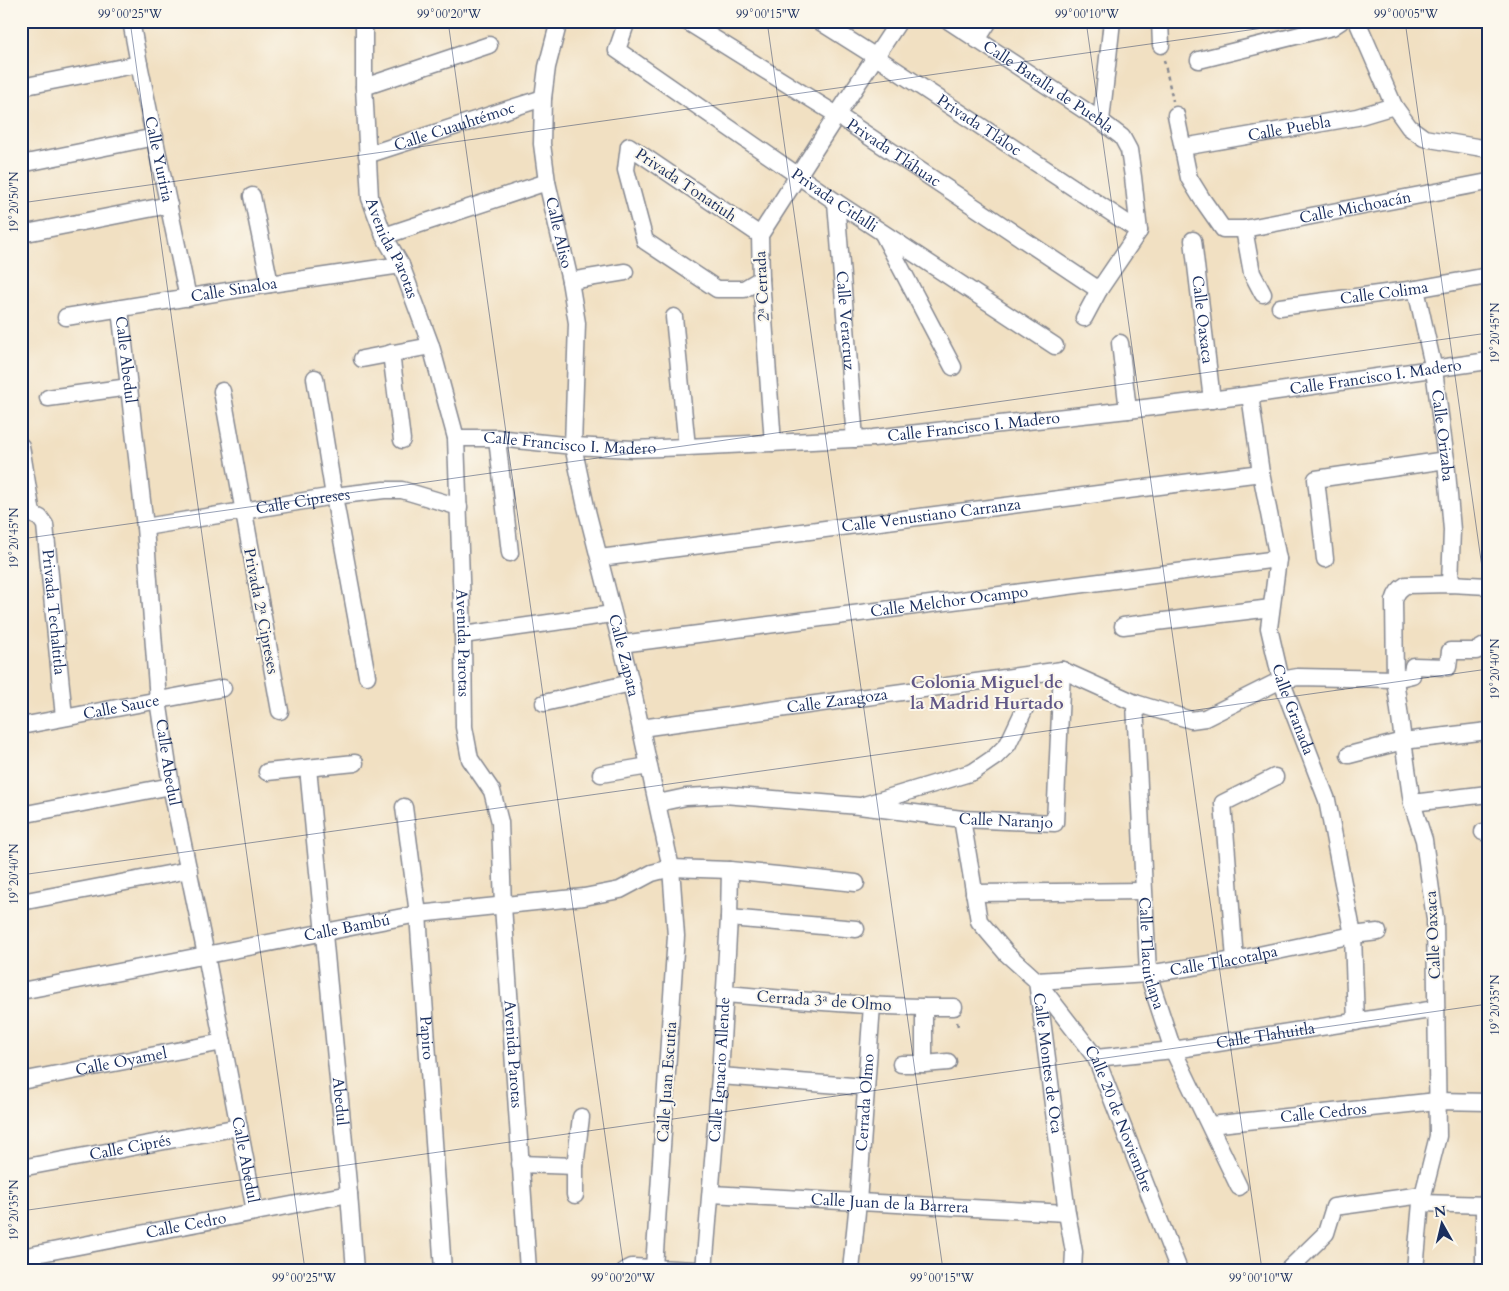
<svg xmlns="http://www.w3.org/2000/svg" width="1509" height="1291" viewBox="0 0 1509 1291" font-family="Cardo,serif">
<style>
.lines{fill:none;stroke-linecap:round;stroke-linejoin:round}
.minor-casing{stroke:#868890;stroke-width:19}
.path{stroke:#868890;stroke-width:2.5;stroke-dasharray:4 4;stroke-linecap:butt}
.minor{stroke:#fff;stroke-width:16}
.ticks{fill:none;stroke:#1b2f5e;stroke-width:1;stroke-opacity:0.45}
.labels{text-anchor:middle;dominant-baseline:central;stroke-width:4;stroke-linejoin:round;paint-order:stroke}
.street-label{font-size:16px;fill:#1b2f5e;stroke:#fbf7ec}
.neighbourhood-label{font-size:18px;font-weight:bold;fill:#605686;stroke:#fbf7ec}
.neatline{fill:none;stroke:#1b2f5e;stroke-width:2}
.ticks-label{font-size:12px;text-anchor:middle;fill:#1b2f5e}
</style>
<rect width="100%" height="100%" fill="#fbf7ec"/>
<filter id="ink" filterUnits="userSpaceOnUse"><feTurbulence type="fractalNoise" baseFrequency=".02" numOctaves="2"/><feDisplacementMap in="SourceGraphic" scale="10" xChannelSelector="R" yChannelSelector="G"/><feConvolveMatrix kernelMatrix="1 2 1 2 8 2 1 2 1" color-interpolation-filters="sRGB"/></filter>
<filter id="wash" filterUnits="userSpaceOnUse"><feTurbulence type="fractalNoise" baseFrequency=".0096" numOctaves="4" result="noise"/><feDisplacementMap in="SourceGraphic" scale="20" xChannelSelector="R" yChannelSelector="G"/><feGaussianBlur stdDeviation="1.12" result="paint"/><feColorMatrix in="noise" values="0 0 0 0 0 0 0 0 0 0 0 0 0 0 0 0 0 1.4 0 .05"/><feComposite in="paint" operator="in"/></filter>
<g filter="url(#wash)">
<rect width="100%" height="100%" fill="#f1e0c2"/>
</g>
<g filter="url(#ink)">
<g class="lines">
<defs>
<g id="minor">
<path id="s1" d="M131,21L139,64L188,298"/>
<path id="s2" d="M364,21V87L370,198L384,236L401,265L431,346L456,438L463,635L464,727L470,759L492,791L500,822L503,906L528,1270"/>
<path id="s3" d="M559,21L547,67L543,98L542,144L547,182L570,281L577,323L573,446L586,507L631,683L671,868L676,936L654,1267"/>
<path id="s4" d="M627,21L617,50L836,202L1055,346"/>
<path id="s5" d="M686,21L837,115L1099,290"/>
<path id="s6" d="M819,21L876,57L1139,231"/>
<path id="s7" d="M949,21L1101,121L1122,137L1129,150L1133,177L1139,231L1099,290L1084,318"/>
<path d="M1160,21L1161,45"/>
<path d="M1357,21L1394,106L1409,127L1424,138L1488,149"/>
<path d="M977,40L989,21"/>
<path d="M1199,60L1332,27L1341,21"/>
<path d="M21,87L139,64"/>
<path d="M364,87L489,45"/>
<path id="s8" d="M1176,115L1189,178L1202,199L1223,229H1244L1488,182"/>
<path d="M1101,121L1112,21"/>
<path id="s9" d="M1183,147L1357,117L1394,106"/>
<path id="s10" d="M367,155L543,98"/>
<path d="M21,164L155,137"/>
<path d="M252,196L270,284"/>
<path id="s11" d="M836,202L855,439"/>
<path d="M1244,229L1252,273L1263,294"/>
<path d="M21,234L169,205"/>
<path d="M883,234L953,367"/>
<path d="M760,235L629,146L626,170L645,241L717,289H744L761,279"/>
<path d="M384,236L547,182"/>
<path id="s12" d="M1193,240L1212,400"/>
<path d="M570,281L625,272"/>
<path id="s13" d="M1416,289L1434,370L1446,460L1452,530L1450,584"/>
<path id="s14" d="M1280,307L1416,289L1488,276"/>
<path id="s15" d="M120,309L145,527L158,700L171,786L206,955L255,1211"/>
<path id="s16" d="M66,317L270,284L401,265"/>
<path d="M674,317L687,447"/>
<path d="M1120,343L1128,410"/>
<path d="M391,353L402,440"/>
<path d="M362,359L431,346"/>
<path d="M315,378L334,496L367,676"/>
<path d="M222,391L280,711"/>
<path id="s17" d="M1250,395L1261,473L1278,559L1269,628L1281,680L1327,800L1353,935L1356,1022"/>
<path d="M48,398L129,387"/>
<path id="s18" d="M456,438H497L573,446L633,449L687,447L873,438L1128,410L1250,395L1488,361"/>
<path d="M497,438L510,553"/>
<path d="M773,443L761,279L760,235L837,115L899,21"/>
<path d="M21,446L32,514"/>
<path id="s19" d="M32,514L40,518L45,525L64,717"/>
<path id="s20" d="M145,527L334,496L384,490H402L459,507"/>
<path id="s21" d="M600,558L1261,473"/>
<path d="M1325,559L1316,479L1446,460"/>
<path d="M1123,626L1271,608"/>
<path d="M463,635L612,614"/>
<path id="s22" d="M621,644L1278,559"/>
<path d="M1062,670L1135,703L1191,720L1205,718L1281,680L1298,677L1395,679L1412,675L1413,666L1448,667L1450,651H1476L1488,644"/>
<path d="M544,703L631,683"/>
<path id="s23" d="M1135,703L1148,974L1173,1050L1239,1187"/>
<path id="s24" d="M21,726L223,688"/>
<path id="s25" d="M641,728L1062,670"/>
<path d="M1349,755L1403,741L1488,731"/>
<path id="s26" d="M308,768L349,1194L355,1270"/>
<path d="M267,772L355,763"/>
<path d="M601,774L649,766"/>
<path id="s27" d="M658,803L686,797L724,795L859,806L962,819L1055,823L1062,670"/>
<path d="M1412,803L1488,794"/>
<path d="M864,805L973,772L995,757L1008,744L1025,708"/>
<path id="s28" d="M404,807L418,914L443,1270"/>
<path d="M21,815L171,786"/>
<path id="s29" d="M962,819L979,921L1007,954L1037,981L1067,1213L1074,1252L1073,1270"/>
<path d="M1483,832L1488,833"/>
<path d="M974,893L1143,891"/>
<path d="M21,902L189,870"/>
<path d="M729,918L856,929"/>
<path d="M1235,960L1223,803L1275,777"/>
<path id="s30" d="M1037,981L1148,974L1235,960L1353,935L1378,932"/>
<path id="s31" d="M1038,983L1096,1058L1179,1270"/>
<path id="s32" d="M21,991L418,914L584,897L620,890L652,873L671,868L730,870L856,883"/>
<path d="M724,994C800,1000 877,1008 954,1007"/>
<path d="M924,1007V1064L948,1062"/>
<path id="s33" d="M1096,1058L1173,1050L1436,1009"/>
<path d="M901,1064H924"/>
<path d="M720,1076L866,1087"/>
<path id="s34" d="M21,1081L223,1042"/>
<path id="s35" d="M1210,1125L1437,1101L1488,1102"/>
<path d="M520,1164L575,1166L581,1117"/>
<path id="s36" d="M21,1168L239,1127"/>
<path id="s37" d="M711,1194L1067,1213"/>
<path d="M575,1195V1166"/>
<path d="M1421,1203L1488,1205"/>
<path d="M1484,1205V1270"/>
<path id="s38" d="M21,1257L349,1194"/>
<path d="M626,1270L632,1267L695,1270"/>
<path id="s39" d="M704,1270L720,1076L729,918L730,870"/>
<path id="s40" d="M851,1270L858,1202L872,1005"/>
<path d="M1288,1270L1326,1233L1334,1207L1422,1195"/>
<path d="M1415,1270L1421,1203L1438,1136L1435,919L1424,840L1412,803L1403,741L1395,679L1394,601C1396,593 1399,589 1406,585L1450,584L1488,586"/>
</g>
</defs>
<use href="#minor" class="minor-casing"/>
<path class="path" d="M1164,60L1173,101
M957,1022L959,1030"/>
<use href="#minor" class="minor"/>
</g>
</g>
<path class="ticks" d="M130,21L305,1270M448,21L624,1270M767,21L943,1270M1086,21L1262,1270M1405,21L1488,610M21,203L1313,21M21,539L1488,333M21,875L1488,669M21,1211L1488,1004"/>
<g class="labels">
<g class="street-label">
<text stroke="none"><textPath href="#s7" startOffset="119">Calle Batalla de Puebla</textPath></text>
<text stroke="none"><textPath href="#s6" startOffset="191">Privada Tláloc</textPath></text>
<text stroke="none"><textPath href="#s10" startOffset="92">Calle Cuauhtémoc</textPath></text>
<text stroke="none"><textPath href="#s9" startOffset="108">Calle Puebla</textPath></text>
<text stroke="none"><textPath href="#s5" startOffset="246">Privada Tláhuac</textPath></text>
<text stroke="none"><textPath href="#s1" startOffset="141">Calle Yuriria</textPath></text>
<text transform="translate(686 185) rotate(34)">Privada Tonatiuh</text>
<text stroke="none"><textPath href="#s4" startOffset="295">Privada Citlalli</textPath></text>
<text stroke="none"><textPath href="#s8" startOffset="260">Calle Michoacán</textPath></text>
<text stroke="none"><textPath href="#s3" startOffset="215">Calle Aliso</textPath></text>
<text stroke="none"><textPath href="#s2" startOffset="232">Avenida Parotas</textPath></text>
<text transform="translate(762 286) rotate(-93)">2ª Cerrada</text>
<text stroke="none"><textPath href="#s16" startOffset="170">Calle Sinaloa</textPath></text>
<text stroke="none"><textPath href="#s14" startOffset="105">Calle Colima</textPath></text>
<text stroke="none"><textPath href="#s11" startOffset="119">Calle Veracruz</textPath></text>
<text stroke="none"><textPath href="#s12" startOffset="80">Calle Oaxaca</textPath></text>
<text stroke="none"><textPath href="#s15" startOffset="51">Calle Abedul</textPath></text>
<text stroke="none"><textPath href="#s18" startOffset="924">Calle Francisco I. Madero</textPath></text>
<text stroke="none"><textPath href="#s18" startOffset="519">Calle Francisco I. Madero</textPath></text>
<text stroke="none"><textPath href="#s13" startOffset="149">Calle Orizaba</textPath></text>
<text stroke="none"><textPath href="#s18" startOffset="114">Calle Francisco I. Madero</textPath></text>
<text stroke="none"><textPath href="#s20" startOffset="160">Calle Cipreses</textPath></text>
<text stroke="none"><textPath href="#s21" startOffset="334">Calle Venustiano Carranza</textPath></text>
<text stroke="none"><textPath href="#s22" startOffset="331">Calle Melchor Ocampo</textPath></text>
<text transform="translate(261 611) rotate(79)">Privada 2ª Cipreses</text>
<text stroke="none"><textPath href="#s19" startOffset="105">Privada Techaltitla</textPath></text>
<text stroke="none"><textPath href="#s2" startOffset="638">Avenida Parotas</textPath></text>
<text stroke="none"><textPath href="#s3" startOffset="646">Calle Zapata</textPath></text>
<text stroke="none"><textPath href="#s25" startOffset="198">Calle Zaragoza</textPath></text>
<text stroke="none"><textPath href="#s24" startOffset="102">Calle Sauce</textPath></text>
<text stroke="none"><textPath href="#s17" startOffset="321">Calle Granada</textPath></text>
<text stroke="none"><textPath href="#s15" startOffset="456">Calle Abedul</textPath></text>
<text stroke="none"><textPath href="#s27" startOffset="350">Calle Naranjo</textPath></text>
<text stroke="none"><textPath href="#s32" startOffset="332">Calle Bambú</textPath></text>
<text transform="translate(1433 935) rotate(-93)">Calle Oaxaca</text>
<text stroke="none"><textPath href="#s23" startOffset="251">Calle Tlacuitlapa</textPath></text>
<text stroke="none"><textPath href="#s30" startOffset="188">Calle Tlacotalpa</textPath></text>
<text transform="translate(824 1001) rotate(4)">Cerrada 3ª de Olmo</text>
<text stroke="none"><textPath href="#s33" startOffset="171">Calle Tlahuitla</textPath></text>
<text stroke="none"><textPath href="#s28" startOffset="232">Papiro</textPath></text>
<text stroke="none"><textPath href="#s2" startOffset="1058">Avenida Parotas</textPath></text>
<text stroke="none"><textPath href="#s34" startOffset="102">Calle Oyamel</textPath></text>
<text stroke="none"><textPath href="#s29" startOffset="270">Calle Montes de Oca</textPath></text>
<text stroke="none"><textPath href="#s39" startOffset="201">Calle Ignacio Allende</textPath></text>
<text transform="translate(667 1082) rotate(-86)">Calle Juan Escutia</text>
<text stroke="none"><textPath href="#s26" startOffset="335">Abedul</textPath></text>
<text stroke="none"><textPath href="#s40" startOffset="168">Cerrada Olmo</textPath></text>
<text stroke="none"><textPath href="#s35" startOffset="114">Calle Cedros</textPath></text>
<text stroke="none"><textPath href="#s31" startOffset="160">Calle 20 de Noviembre</textPath></text>
<text stroke="none"><textPath href="#s36" startOffset="111">Calle Ciprés</textPath></text>
<text stroke="none"><textPath href="#s15" startOffset="861">Calle Abedul</textPath></text>
<text stroke="none"><textPath href="#s37" startOffset="179">Calle Juan de la Barrera</textPath></text>
<text stroke="none"><textPath href="#s38" startOffset="168">Calle Cedro</textPath></text>
</g>
<g class="neighbourhood-label">
<text x="987" y="682">Colonia Miguel de<tspan x="987" dy="21">la Madrid Hurtado</tspan></text>
</g>
</g>
<rect width="1509" height="1291" fill="none" stroke="#fbf7ec" stroke-width="55"/>
<g transform="translate(1442 1224) rotate(352)" stroke="#fbf7ec" stroke-width="4" paint-order="stroke">
<path d="M0-4L9 19L0 12L-9 19Z" fill="#1b2f5e"/>
<text y="-8" font-size="14" font-weight="bold" text-anchor="middle" fill="#1b2f5e">N</text>
</g>
<rect x="28" y="28" width="1454" height="1236" class="neatline"/>
<g class="ticks-label">
<text x="130" y="18">99°00'25"W</text>
<text x="449" y="18">99°00'20"W</text>
<text x="768" y="18">99°00'15"W</text>
<text x="1087" y="18">99°00'10"W</text>
<text x="1406" y="18">99°00'05"W</text>
<text transform="translate(14 202) rotate(-90)" y="4">19°20'50"N</text>
<text transform="translate(1495 333) rotate(-90)" y="4">19°20'45"N</text>
<text transform="translate(14 538) rotate(-90)" y="4">19°20'45"N</text>
<text transform="translate(1495 669) rotate(-90)" y="4">19°20'40"N</text>
<text transform="translate(14 874) rotate(-90)" y="4">19°20'40"N</text>
<text transform="translate(1495 1005) rotate(-90)" y="4">19°20'35"N</text>
<text transform="translate(14 1210) rotate(-90)" y="4">19°20'35"N</text>
<text x="304" y="1282">99°00'25"W</text>
<text x="623" y="1282">99°00'20"W</text>
<text x="942" y="1282">99°00'15"W</text>
<text x="1261" y="1282">99°00'10"W</text>
</g>
</svg>
